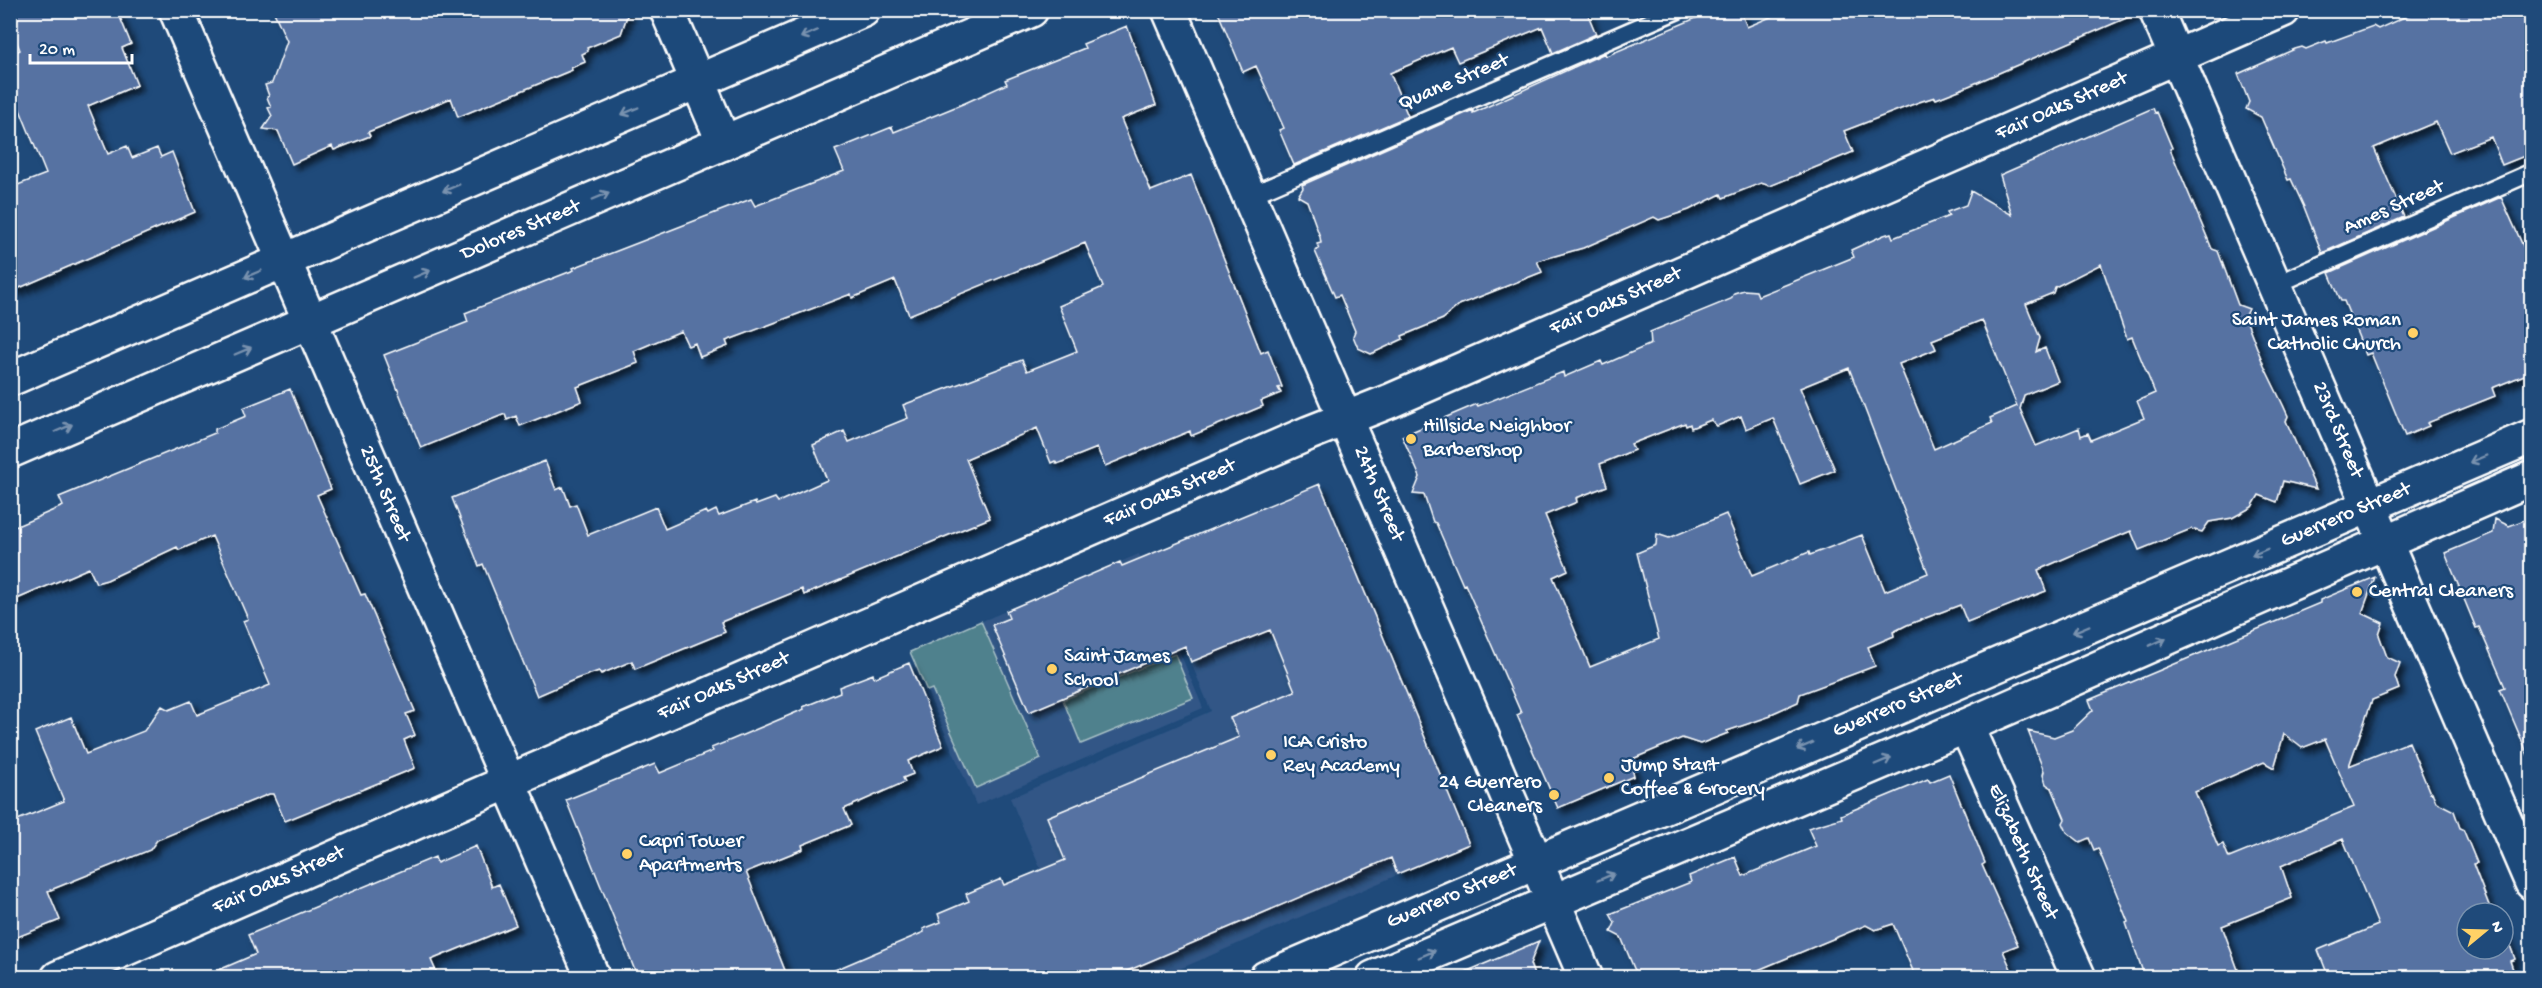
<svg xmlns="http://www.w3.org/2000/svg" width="2542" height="988" viewBox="0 0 2542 988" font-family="'Gochi Hand',sans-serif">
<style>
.built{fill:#305686}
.green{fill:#50818d;stroke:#a8c0c6;stroke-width:1.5}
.building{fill:#5672a2;stroke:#fff;stroke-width:1.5;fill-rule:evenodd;filter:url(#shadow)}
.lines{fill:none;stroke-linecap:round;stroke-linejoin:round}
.lane-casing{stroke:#fff;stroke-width:21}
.street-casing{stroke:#fff;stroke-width:38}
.secondary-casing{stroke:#fff;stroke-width:38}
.lane{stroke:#1f4a7a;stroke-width:16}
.street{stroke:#1f4a7a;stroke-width:33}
.secondary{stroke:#1f4a7a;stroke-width:33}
.oneway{stroke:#7992af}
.poi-dot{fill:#ffd166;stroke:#1f4a7a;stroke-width:2}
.labels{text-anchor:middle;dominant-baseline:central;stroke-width:4.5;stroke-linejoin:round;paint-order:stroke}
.street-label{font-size:21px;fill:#fff;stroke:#1f4a7a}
.poi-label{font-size:21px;fill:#fff;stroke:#1f4a7a;text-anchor:start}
</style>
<defs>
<filter id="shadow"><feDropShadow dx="5.5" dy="5.5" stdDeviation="3" flood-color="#0009"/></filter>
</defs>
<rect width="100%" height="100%" fill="#1f4a7a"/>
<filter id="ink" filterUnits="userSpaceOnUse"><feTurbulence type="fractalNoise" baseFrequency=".0167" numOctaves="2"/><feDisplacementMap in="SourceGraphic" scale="12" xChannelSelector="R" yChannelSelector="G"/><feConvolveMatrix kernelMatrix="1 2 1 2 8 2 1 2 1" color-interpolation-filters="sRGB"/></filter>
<g filter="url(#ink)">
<path class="built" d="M1320,484L1469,844L1161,977H1087L1010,798L1211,711L1147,556Z
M1139,554L1203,708L976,805L910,652Z"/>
<path class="green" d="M981,621L1041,759L976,788L932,689L927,691L910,652Z
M1175,654L1193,698L1081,744L1063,700Z"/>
<path class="building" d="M10,10H117L131,44L122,48L137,85L88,106L108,154L127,146L132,158L157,148L161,157L172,152L195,212L10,292V188L46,174L10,85V54L20,50L10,26Z
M273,10H629L621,34L587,48L588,51L582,54L585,62L571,68L572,70L458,117L451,98L368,132L370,136L334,150L332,146L292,164L278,131L263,129L272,116L268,108L271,107L267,97L269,96L265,85L272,83L287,41Z
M1217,10H1586L1596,34L1553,53L1542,27L1458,62L1451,47L1390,73L1408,116L1294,165L1279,130L1284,128L1256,66L1243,72Z
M1715,10H1740L1747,27L1787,10H2138V13L1964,88L1936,99L1935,97L1919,102L1844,131L1853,152L1770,186L1761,183L1723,198L1721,194L1689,210L1659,220L1654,217L1583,248L1537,261L1542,272L1459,305L1443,319L1402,336L1403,339L1371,354L1358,348L1353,336L1355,331L1340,295L1335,297L1315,251L1319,249L1317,244L1321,243L1320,237L1307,201L1298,196L1303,188L1302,185L1473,110V113L1605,53L1606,56Z
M2420,10H2532V153L2502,165L2491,137L2450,153L2436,122L2374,148L2404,217L2322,253L2304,207L2291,179L2288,180L2261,117L2246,109L2249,102L2238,74L2295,49L2302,47L2306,49L2326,41L2327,43L2373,26L2378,29Z
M1127,26L1156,105L1121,119L1151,191L1191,175L1261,353L1268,350L1282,387L1278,388L1281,393L1261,401L1263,406L1191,436L1190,431L1105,466L1097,448L1057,464L1055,461L1051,463L1037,428L966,459L990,518L804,595L802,589L721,622L725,632L635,669L632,661L601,674L599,671L576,679L537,696L483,564L479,566L452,498L545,461L556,490L563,487L570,506L576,504L588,535L656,507L665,529L706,511L708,514L716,510L719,516L755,502L756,505L775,498L778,502L827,480L813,445L844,431L849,442L908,418L903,405L1022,360L1027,371L1077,351L1059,306L1103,287L1085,243L909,315L895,280L852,298L851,294L726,341L728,346L700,357L695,343L688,346L681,331L634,351L638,363L577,387L582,401L520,426L516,416L507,420L505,414L421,448L384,355L468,322L465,313L574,270L573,268L751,199L755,206L844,171L835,150L892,127L894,132L965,103L1007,84L1005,80L1085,48L1083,44Z
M2153,108L2155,113L2157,112L2172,148L2170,149L2212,249L2218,251L2238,305L2249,309L2245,317L2264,366L2283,405L2288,416L2286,421L2316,489L2283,481L2277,502L2259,495L2252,507L2232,518L2209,522L2202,532L2191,529L2139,550L2131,531L2077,553L2038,570L2046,591L1967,622L1960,605L1907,625L1893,632L1894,636L1868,647L1875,666L1800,694L1798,702L1771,714V716L1727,731L1728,733L1700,744L1682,738L1630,760L1634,776L1558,808L1517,715L1521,713L1465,584L1463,585L1436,523L1433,522L1424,495L1413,494L1420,477L1402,436L1477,404L1478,406L1563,372L1564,377L1601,361L1603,365L1651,344L1650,332L1731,299L1734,293L1744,290L1756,291L1758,296L1854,257L1851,250L1884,235L1891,233L1893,238L1949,216L1947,212L1966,205L1971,191L2012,215L2000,175ZM2101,264L2127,339L2132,337L2155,393L2137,401L2144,418L2091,440L2088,433L2081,436L2079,428L2036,446L2020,409L2024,395L2058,381L2045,348L2036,352L2040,338L2026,304L2053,293L2055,287ZM1982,320L2017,406L1990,418L1992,423L1934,449L1899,364L1936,349L1932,340ZM1849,368L1928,573L1885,591L1862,535L1810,555L1809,552L1752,576L1726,514L1669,538L1657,534L1656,545L1637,553L1659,639L1590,667L1553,577L1568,570L1545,515L1577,502L1576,498L1607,486L1600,464L1634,450L1631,444L1685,423L1686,426L1690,424L1691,428L1711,420L1717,426L1741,416L1746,429L1773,418L1800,484L1835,470L1800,388Z
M2501,197L2532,266V372L2492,388L2495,396L2427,423L2429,426L2405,436L2371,353L2366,355L2344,301H2341L2329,273Z
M290,389L331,489L317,495L361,595L365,594L415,711L406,714L415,735L404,740L415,768L285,821L273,794H269L157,840L150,850L48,891L60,920L10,940V823L64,801L35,732L71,717L86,754L144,731L162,706L169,710L191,701L197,715L270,685L243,621L248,619L212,536L179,550L177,547L107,580L96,583L89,568L10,602V529L63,506L59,497L215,433V429L246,416L243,408Z
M1320,484L1469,844L1397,874L1391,858L1111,978H816L924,932L923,929L941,922L938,914L969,901L966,894L1001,879L1004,885L1065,860L1047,817L1239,737L1230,718L1295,691L1270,630L1191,662L1185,646L1029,712L992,625L1009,618L1006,611L1120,562L1122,566Z
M2532,517V762H2531L2500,689L2505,687L2479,627L2476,628L2445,553L2493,533L2495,519L2509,526Z
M2375,577L2362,613L2383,623L2379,635L2387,657L2400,663L2395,677L2399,689L2372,700L2349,766L2409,742L2430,793L2432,792L2436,802L2454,811L2460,828L2463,829L2477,863L2473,864L2492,913H2467V949H2503V926L2515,959L2510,961L2516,978H2329L2318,950L2378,925L2343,839L2281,866L2292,898L2222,926L2241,978H2145L2126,923L2128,922L2098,848L2094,850L2089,838L2080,842L2067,832L2063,823L2065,819L2052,788L2046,784L2043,775L2044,771L2028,731L2054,737L2072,730L2093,710L2089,700L2320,603V600ZM2284,734L2302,748L2325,739L2354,807L2229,858L2223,844L2218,846L2195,792L2264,762L2274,768Z
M909,663L943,746L908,761L913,774L903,778L905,782L844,809L851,825L802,845L803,849L746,872L788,978H638L566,800L655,764L660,773L713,751L711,748L731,740L804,709L803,707L840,692L839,687L873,674L874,678Z
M1949,774L1985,863L1982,865L2018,945L2003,951L2015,978H1916L1893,924L1875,930L1866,925L1739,978H1638L1621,937L1611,932L1615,923L1610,914L1691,882L1689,876L1735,857L1743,876L1816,846L1808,828L1842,818L1841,815L1928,779L1930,782Z
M476,846L492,887L499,884L516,925L431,960L439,978H200L256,954L248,935L435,857L437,863Z
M1539,941L1530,964L1535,978H1451Z"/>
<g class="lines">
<defs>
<path id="lane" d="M1249,196L1678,10
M2275,285L2532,172"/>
<path id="street" d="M176,10L593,978
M667,10L724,143
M2156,10L2532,883
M1966,726L2079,978
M58,978L1309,433L1390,401L2283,10"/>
<path id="secondary" d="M1169,10L1586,978
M10,379L863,10
M10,451L1031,10
M1266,978L2532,436
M1373,978L1966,726L2532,478"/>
</defs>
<use href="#lane" class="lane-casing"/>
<use href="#street" class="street-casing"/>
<use href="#secondary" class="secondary-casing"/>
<use href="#lane" class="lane"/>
<use href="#street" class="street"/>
<use href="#secondary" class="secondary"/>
</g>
<defs><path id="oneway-shaft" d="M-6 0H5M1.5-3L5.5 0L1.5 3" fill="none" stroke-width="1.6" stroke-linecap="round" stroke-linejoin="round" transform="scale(1.5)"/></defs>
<g class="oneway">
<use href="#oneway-shaft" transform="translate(809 34) rotate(157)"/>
<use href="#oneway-shaft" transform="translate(630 111) rotate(157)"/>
<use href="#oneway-shaft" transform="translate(451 188) rotate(157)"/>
<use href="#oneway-shaft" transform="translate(601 196) rotate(-23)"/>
<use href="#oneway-shaft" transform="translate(253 274) rotate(157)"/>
<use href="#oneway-shaft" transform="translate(422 274) rotate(-23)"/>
<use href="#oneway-shaft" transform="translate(243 351) rotate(-23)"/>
<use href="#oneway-shaft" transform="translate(64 428) rotate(-23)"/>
<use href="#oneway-shaft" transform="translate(2478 459) rotate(157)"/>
<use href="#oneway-shaft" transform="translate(2260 552) rotate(157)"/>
<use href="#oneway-shaft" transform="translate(2081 629) rotate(157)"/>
<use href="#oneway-shaft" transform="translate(2158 642) rotate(-24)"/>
<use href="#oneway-shaft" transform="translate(1805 746) rotate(157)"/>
<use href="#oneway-shaft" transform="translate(1883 761) rotate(-23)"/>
<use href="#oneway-shaft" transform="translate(1606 877) rotate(-23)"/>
<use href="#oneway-shaft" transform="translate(1427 954) rotate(-23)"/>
</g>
</g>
<g class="poi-dot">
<circle cx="2413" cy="333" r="6"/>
<circle cx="1411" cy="439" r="6"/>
<circle cx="2357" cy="592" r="6"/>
<circle cx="1052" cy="669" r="6"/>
<circle cx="1271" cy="755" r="6"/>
<circle cx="1609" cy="778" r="6"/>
<circle cx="1554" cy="795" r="6"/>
<circle cx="627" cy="854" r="6"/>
</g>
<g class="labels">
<g class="street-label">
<text transform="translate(1454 83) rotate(-23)">Quane Street</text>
<text transform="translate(2062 107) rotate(-24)">Fair Oaks Street</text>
<text transform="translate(2394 208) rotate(-24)">Ames Street</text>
<text transform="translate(521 231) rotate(-23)">Dolores Street</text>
<text transform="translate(1616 302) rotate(-24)">Fair Oaks Street</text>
<text transform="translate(2337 430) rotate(67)">23rd Street</text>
<text transform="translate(384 494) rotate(67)">25th Street</text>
<text transform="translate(1170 494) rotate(-24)">Fair Oaks Street</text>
<text transform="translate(1378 494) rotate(67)">24th Street</text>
<text transform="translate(2346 516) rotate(-23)">Guerrero Street</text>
<text transform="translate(724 687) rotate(-24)">Fair Oaks Street</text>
<text transform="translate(1898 706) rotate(-23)">Guerrero Street</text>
<text transform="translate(2022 852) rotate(66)">Elizabeth Street</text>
<text transform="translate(279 881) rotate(-24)">Fair Oaks Street</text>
<text transform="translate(1452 897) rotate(-23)">Guerrero Street</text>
</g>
<g class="poi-label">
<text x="2401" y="321" text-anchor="end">Saint James Roman<tspan x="2401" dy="24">Catholic Church</tspan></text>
<text x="1423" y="427">Hillside Neighbor<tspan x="1423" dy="24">Barbershop</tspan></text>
<text x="2369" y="592">Central Cleaners</text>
<text x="1064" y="657">Saint James<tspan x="1064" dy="24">School</tspan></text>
<text x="1283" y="743">ICA Cristo<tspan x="1283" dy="24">Rey Academy</tspan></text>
<text x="1621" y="766">Jump Start<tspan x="1621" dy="24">Coffee &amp; Grocery</tspan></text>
<text x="1542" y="783" text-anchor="end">24 Guerrero<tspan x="1542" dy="24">Cleaners</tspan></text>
<text x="639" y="842">Capri Tower<tspan x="639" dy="24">Apartments</tspan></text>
</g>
</g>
<rect width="2542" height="988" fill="none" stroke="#1f4a7a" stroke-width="36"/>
<rect x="18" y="18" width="2506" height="952" fill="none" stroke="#fff" stroke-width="2" filter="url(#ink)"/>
<g transform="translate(2485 931) rotate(71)"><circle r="28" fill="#1f4a7a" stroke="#7992af" stroke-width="1.5"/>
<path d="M0-4.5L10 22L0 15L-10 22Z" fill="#ffd166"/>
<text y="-9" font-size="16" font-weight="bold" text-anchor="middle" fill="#ffffff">N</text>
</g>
<path d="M30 54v9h102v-9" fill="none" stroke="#ffffff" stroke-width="3"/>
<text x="39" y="54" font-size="18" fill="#ffffff" stroke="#1f4a7a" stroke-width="4.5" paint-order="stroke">20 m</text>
</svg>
